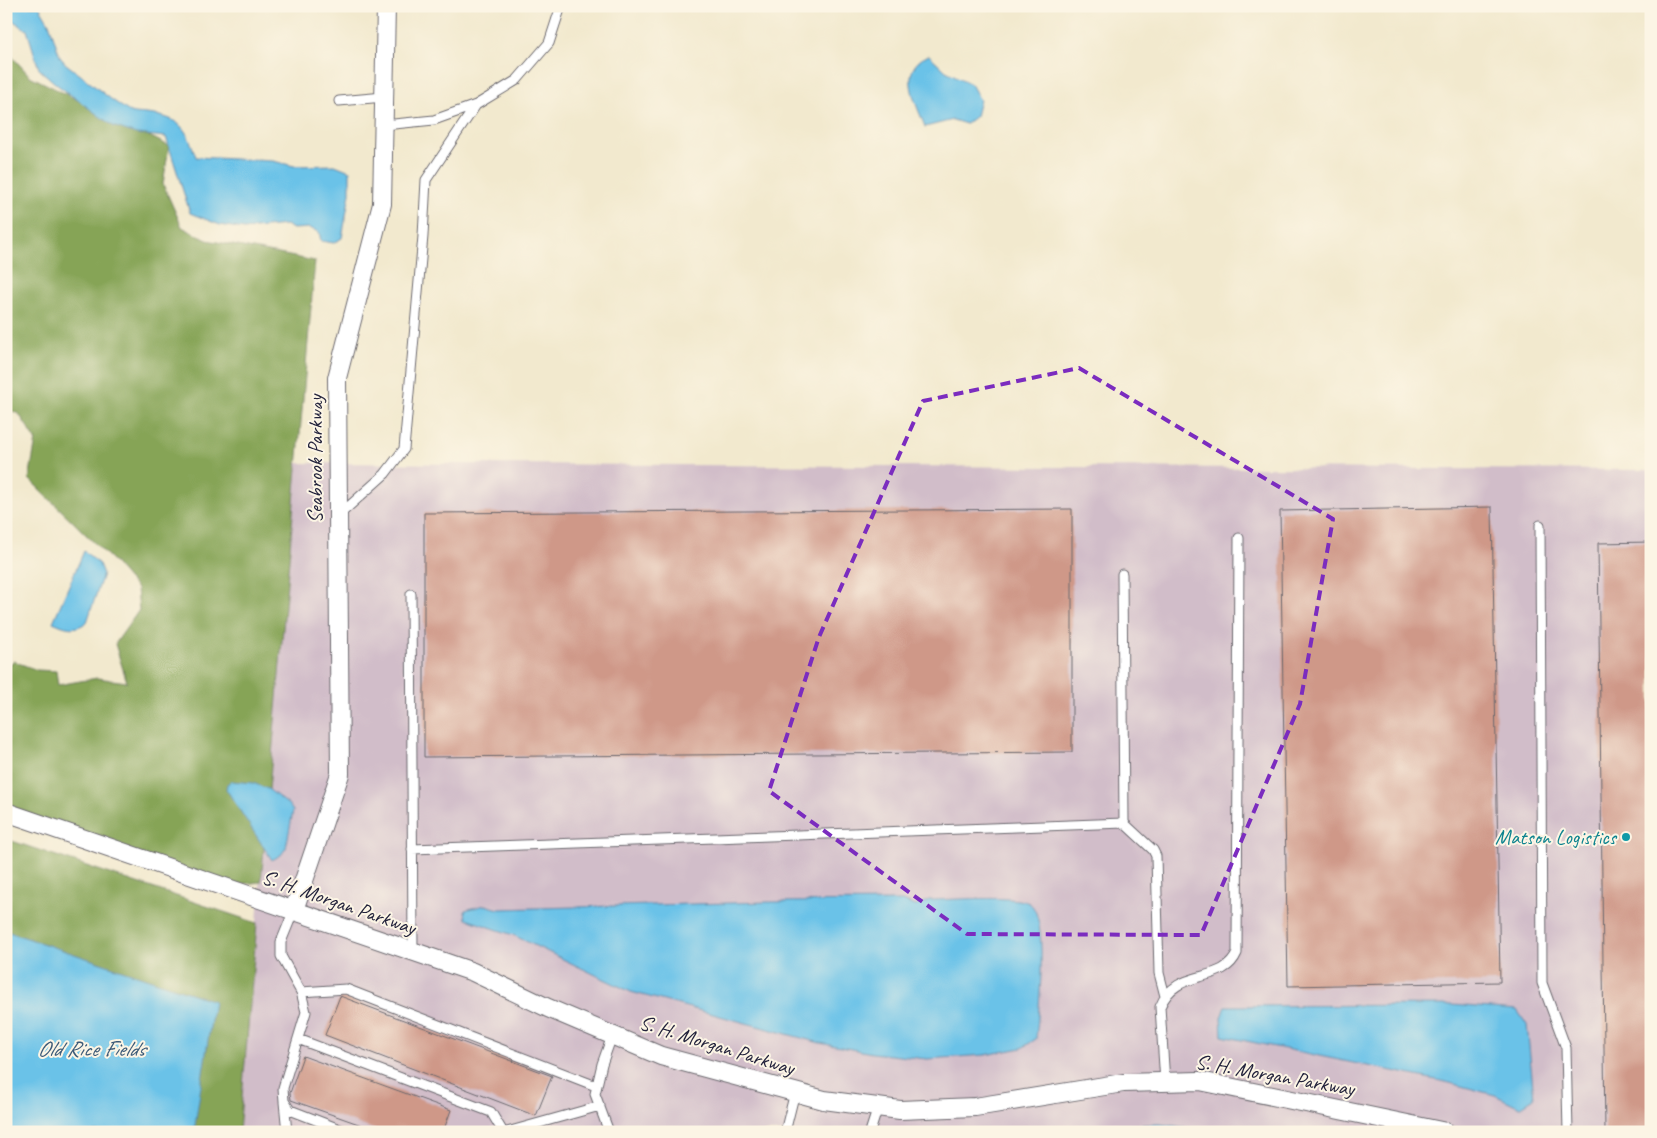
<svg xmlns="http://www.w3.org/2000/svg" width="1657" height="1138" viewBox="0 0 1657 1138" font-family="Caveat,sans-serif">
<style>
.industrial{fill:#d1bdc9}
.forest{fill:#86a457;stroke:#546349}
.water{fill:#6bc2e8;stroke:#467292}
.building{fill:#cf9888}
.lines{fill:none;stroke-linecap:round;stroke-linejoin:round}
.service-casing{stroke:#6b686e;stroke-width:11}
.minor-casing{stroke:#6b686e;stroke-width:20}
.service{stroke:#fff;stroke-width:9}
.minor{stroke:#fff;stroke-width:18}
.marked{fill:none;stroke:#7b2cbf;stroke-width:4;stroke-dasharray:10 6;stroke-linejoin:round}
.culture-dot{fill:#0f9aa8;stroke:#fcf5e5;stroke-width:2}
.labels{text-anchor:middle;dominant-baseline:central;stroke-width:4;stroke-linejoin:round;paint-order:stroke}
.street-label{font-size:21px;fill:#22223b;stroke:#fcf5e5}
.culture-label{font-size:21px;fill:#0d838f;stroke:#fcf5e5;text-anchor:end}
.water-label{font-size:22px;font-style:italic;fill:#3c5a78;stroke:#fcf5e5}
</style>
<rect width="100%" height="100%" fill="#fcf5e5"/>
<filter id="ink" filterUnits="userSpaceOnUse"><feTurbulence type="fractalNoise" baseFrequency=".02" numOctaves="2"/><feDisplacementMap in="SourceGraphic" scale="10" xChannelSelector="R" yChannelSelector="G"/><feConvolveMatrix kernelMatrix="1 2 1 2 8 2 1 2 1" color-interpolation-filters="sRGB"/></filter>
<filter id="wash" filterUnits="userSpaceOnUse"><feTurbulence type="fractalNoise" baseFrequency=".0096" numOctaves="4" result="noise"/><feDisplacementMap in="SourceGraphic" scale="20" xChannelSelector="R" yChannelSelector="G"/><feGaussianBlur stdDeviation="1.12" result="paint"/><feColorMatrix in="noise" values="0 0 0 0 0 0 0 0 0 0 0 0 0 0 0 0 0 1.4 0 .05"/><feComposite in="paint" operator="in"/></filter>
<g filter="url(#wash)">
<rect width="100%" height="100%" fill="#f2e9ce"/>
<path class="industrial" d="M296,463L1651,470V1132H239Z"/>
<path class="forest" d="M6,50L30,76L169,146L163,184L182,227L207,240L315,261L261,882L222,886L6,812V669L13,661L37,670L56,671L58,685L97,678L127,682L115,644L139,610L137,589L112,560L29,479L36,440L19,414L6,409Z
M6,839L257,923L239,1132H6Z"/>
<path class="water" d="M6,6H39L49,23L60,57L66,64C87,79 106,97 128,111C133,114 140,113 146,114C180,117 186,127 196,157L273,161L294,166L335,165L350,171V193L342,238L334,243L321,241L319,232L309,228L293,229L286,225L244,229L220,225L190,213L166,137L136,134L113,126L56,84L39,69L27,30L6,16Z
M929,55L946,71L971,84L980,100L976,116L966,124L953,120L925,127C916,102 896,69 929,55Z
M84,551L99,564L103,574L87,622C75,631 66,628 53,622Z
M231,781L253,783L268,789L289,805L293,811L286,848L281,855L272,860L226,789L227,784Z
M929,900C949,900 1014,895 1029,903C1050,916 1038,1016 1036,1039L1022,1048L985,1055L927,1059L872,1053L820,1043L631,992L513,935L466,919L465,910L485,905L499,909L769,902L902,901L916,906Z
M6,931L214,1001L194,1132H6Z
M1451,1005L1517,1010L1527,1025L1534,1098L1520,1107L1495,1095L1446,1082L1222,1036L1221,1018L1225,1006Z
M1160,1124L1221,1132H1079L1098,1126Z"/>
<g id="blocks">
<path class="building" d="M1492,507L1500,982L1288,986L1280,511Z
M1072,509V752L424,757V513Z
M1651,542V1132H1605L1598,543Z
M340,996L552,1076L536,1116L325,1035Z
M303,1056L451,1110L443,1132H381L291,1100L290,1093Z"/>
</g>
</g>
<g filter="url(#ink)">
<use href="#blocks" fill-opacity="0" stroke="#6b686e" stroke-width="1"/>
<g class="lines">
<defs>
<path id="service" d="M339,101L384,97
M384,125L434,120L476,105L517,80L549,43L561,6
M338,516L385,474L404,449L423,236L426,180L476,105
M1540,525L1542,983L1566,1048L1568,1132
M1122,574L1124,823L1153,850L1156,856L1159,973L1165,996
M411,594L413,951
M412,849L1124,823
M294,910L281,942V956L301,992L306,1012L283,1088L284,1101L290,1110L347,1132
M301,992L346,989L596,1086
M298,1039L491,1112L503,1132
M1165,1082L1160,1007C1176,966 1223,986 1237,953L1239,538
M284,1102L287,1132
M507,1132L600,1106
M609,1132L595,1094L602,1064L612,1036
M785,1132L795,1092
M870,1132L878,1107"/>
<path id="minor" d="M6,812L473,972L548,1008L661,1056L824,1100L900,1110L975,1107L1123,1083L1200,1081L1446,1132
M294,910L340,774L337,378L382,204L386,6"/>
</defs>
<use href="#service" class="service-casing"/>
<use href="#minor" class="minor-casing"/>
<use href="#service" class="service"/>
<use href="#minor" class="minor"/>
</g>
</g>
<path class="marked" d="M1079,368L1333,519L1300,704L1201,935L967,934L769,791L819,637L923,401Z"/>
<circle class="culture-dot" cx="1626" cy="837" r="5"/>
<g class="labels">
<g class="street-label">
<text transform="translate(315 459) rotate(-90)">Seabrook Parkway</text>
<text transform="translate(339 902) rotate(19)">S. H. Morgan Parkway</text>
<text transform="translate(717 1045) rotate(17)">S. H. Morgan Parkway</text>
<text transform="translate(1275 1075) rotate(10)">S. H. Morgan Parkway</text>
</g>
<g class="culture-label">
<text x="1616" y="837">Matson Logistics</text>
</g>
<g class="water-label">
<text x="91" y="1049">Old Rice Fields</text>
</g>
</g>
<rect width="1657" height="1138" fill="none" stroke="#fcf5e5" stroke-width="25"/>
</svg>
